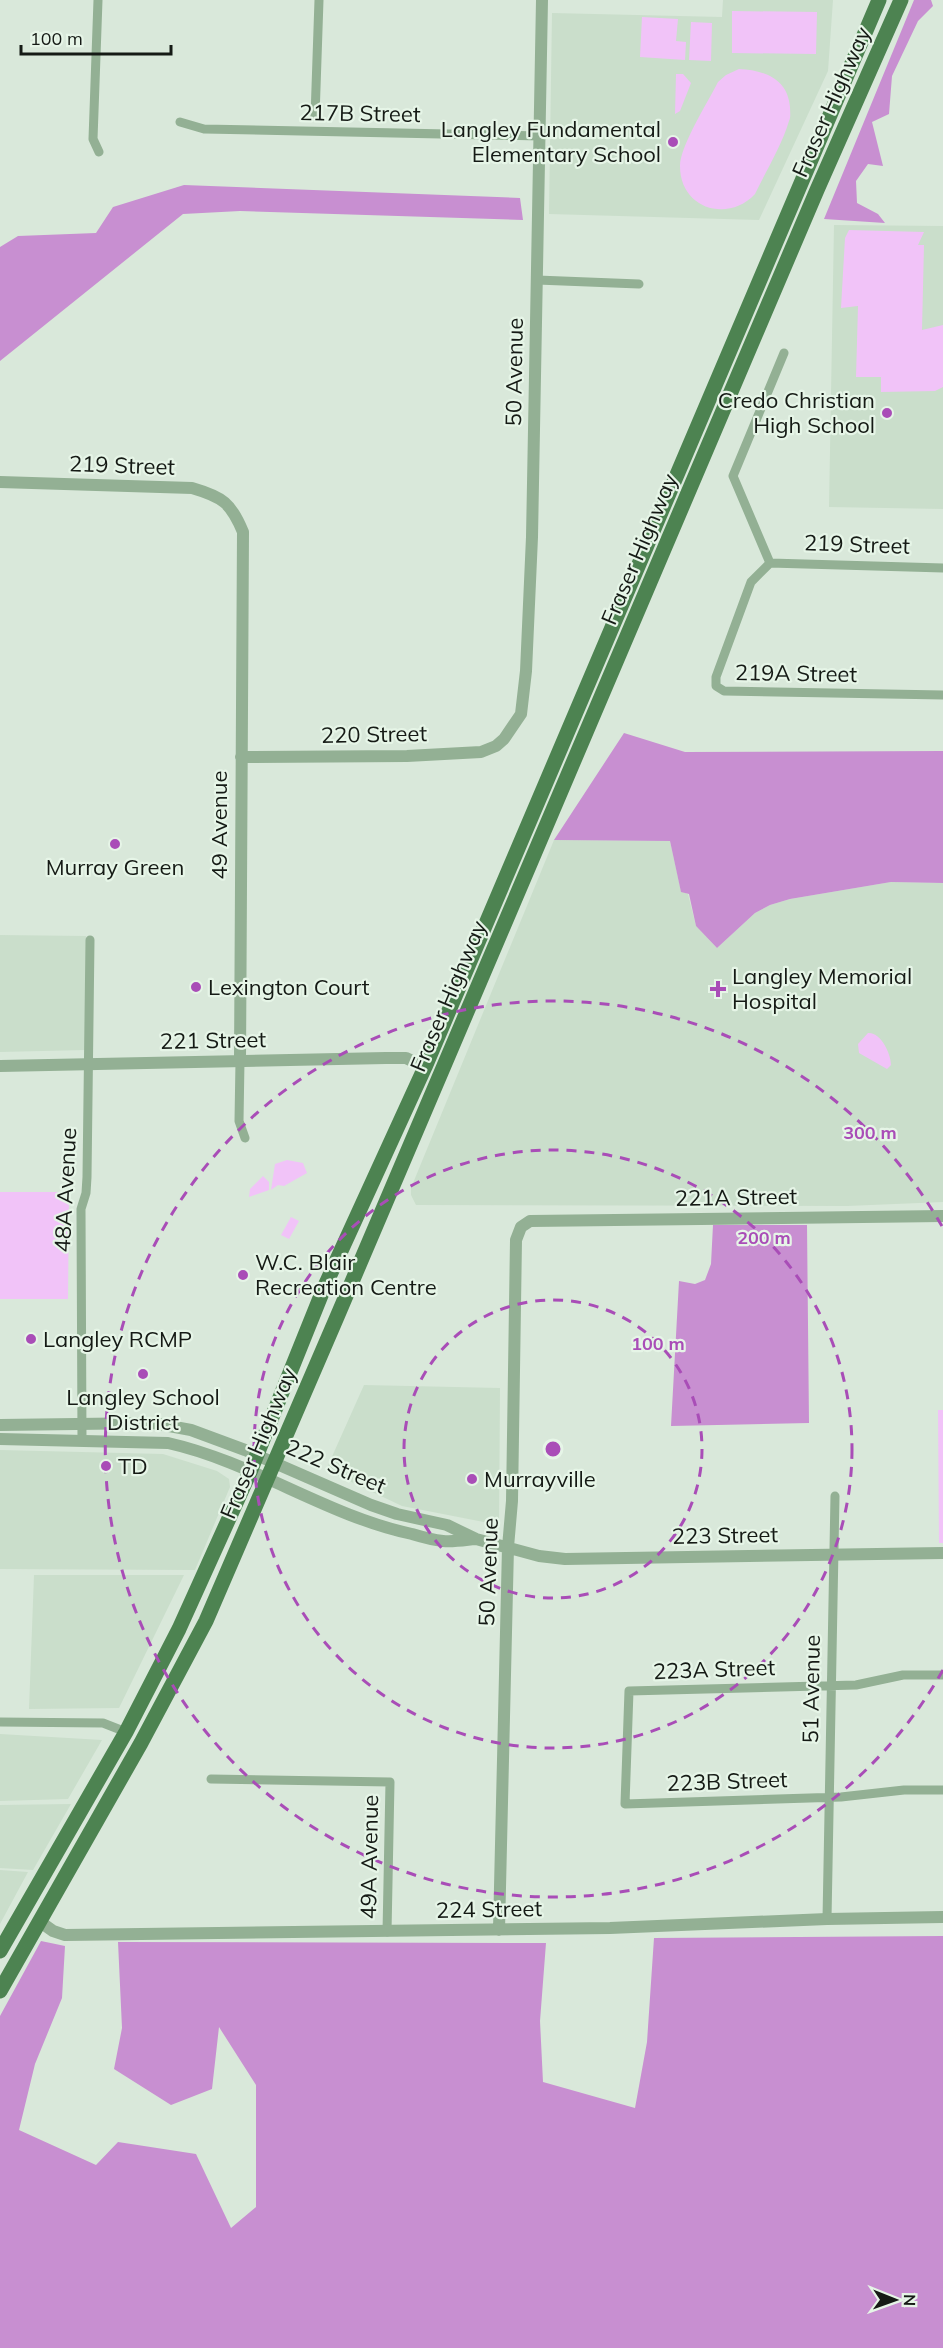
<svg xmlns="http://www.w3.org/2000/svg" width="943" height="2348" viewBox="0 0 943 2348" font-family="Mulish,sans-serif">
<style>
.built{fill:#cadecb}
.green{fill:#f1c3f8}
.forest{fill:#c88fd1}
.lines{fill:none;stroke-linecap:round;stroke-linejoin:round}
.minor{stroke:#93b094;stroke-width:9}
.tertiary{stroke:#93b094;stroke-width:12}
.primary{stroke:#4d8351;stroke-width:15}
.ring{fill:none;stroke:#a94db7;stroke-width:3;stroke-dasharray:10 8}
.poi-dot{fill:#a94db7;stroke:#e6f5e7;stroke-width:2}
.labels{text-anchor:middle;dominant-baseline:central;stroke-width:4.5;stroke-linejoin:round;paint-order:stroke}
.street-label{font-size:22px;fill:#151a15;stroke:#e6f5e7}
.poi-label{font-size:22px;fill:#151a15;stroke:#e6f5e7;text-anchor:start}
.centre{fill:#a94db7;stroke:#e6f5e7;stroke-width:3}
.ring-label{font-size:18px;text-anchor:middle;font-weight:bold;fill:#a94db7;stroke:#e6f5e7;stroke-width:4.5;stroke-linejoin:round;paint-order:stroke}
</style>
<rect width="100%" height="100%" fill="#d9e8da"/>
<path class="built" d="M723,0H833L828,71L759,220L549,214L552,13L722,17Z
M834,225L943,226V509L829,507Z
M554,840L670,841L681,891L688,894L696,926L717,948L755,913L770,905L790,899L891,882L943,883V1202L847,1206L416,1205L411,1195V1188Z
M0,935L86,936L85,1050L0,1052Z
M364,1385L500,1388L499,1525L402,1506L326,1470Z
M0,1450L163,1454L217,1471L229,1479L230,1487L195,1570L0,1569Z
M34,1575H184L119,1708L29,1709Z
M0,1734L102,1740L68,1799L0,1801Z
M71,1804L33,1870L0,1868V1805Z
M0,1870L28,1872L0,1924Z"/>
<path class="green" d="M732,11L817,12L816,54L732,53Z
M642,17L678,19L676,41L686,42L685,60L640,57Z
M691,22L712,23L711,61L689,60Z
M739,69C764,70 788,79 790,107C790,112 791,117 789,121C782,145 766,171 755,194C728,223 680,209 680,166C680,146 708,102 718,82L726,75Z
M676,74H683L691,83L680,111L675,114Z
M849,230L924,232L918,245H924L922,330L943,325V387L935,391L881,392V377H856L858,306L841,308L845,238Z
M868,1033C881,1032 891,1054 891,1065L887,1069L859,1053L858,1044Z
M287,1160L303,1163L307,1173L284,1186L278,1185L271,1190L275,1164Z
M263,1176L269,1182V1190L249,1197L250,1189Z
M0,1192H69L68,1299H0Z
M291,1217L299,1221L289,1239L281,1235Z
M938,1410H943V1543H939Z"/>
<path class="forest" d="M914,0H931L933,6L918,21L892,76L889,114L872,122L883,166L868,164L856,181L857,203L878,214L885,223L824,219Z
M184,185L520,198L523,220L240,211L183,214L0,361V247L18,236L96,233L113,207Z
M624,733L685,752L943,751V883L891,882L790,899L770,905L755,913L717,948L696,926L689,894L681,892L670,841L554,840Z
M713,1225H807L809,1423L671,1426L679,1281L695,1284L705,1280L711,1264Z
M943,1936V2348H0V2016L41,1941L65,1946L62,1998L35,2064L19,2130L96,2165L118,2142L196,2154L231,2228L256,2207V2085L219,2027L212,2089L171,2105L114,2069L122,2028L118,1942L546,1943L540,2021L543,2082L635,2108L647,2042L654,1938Z"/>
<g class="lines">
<path class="minor" d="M98,0L93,139L99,152
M315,117L319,0
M180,122L204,129L540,136
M537,280L639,284
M770,563L751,582L716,677V686L724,691L943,695
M770,563L733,476L784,353
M770,563L943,568
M240,1061L239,1121L245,1138
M82,1441L81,1209L86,1193L87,1177L90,940
M943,1675H903L856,1685L629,1691L625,1804L841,1797L904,1790H943
M0,1722L103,1723L126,1732
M211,1779L390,1782L387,1932
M827,1919L835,1496"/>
<path class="tertiary" d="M0,482L192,488C223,497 231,503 243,532L240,1061
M241,757L407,756L481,752L496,746L504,739L521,714L526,671L532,537L542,0
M0,1066L386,1058H406L425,1067
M0,1425L153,1423L191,1430L245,1450L371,1505L397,1514L447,1525L476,1539L539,1556L565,1559L943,1553
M0,1439L168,1443C253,1462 327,1516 412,1534C422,1537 433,1540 443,1541C454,1542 465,1540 475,1539
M39,1921L53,1931L65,1935L610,1928L827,1919L943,1917
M499,1930L508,1547L512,1501L516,1240L521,1227L530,1221L943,1216"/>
<path class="primary" d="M0,1951L126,1732L179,1629L250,1472L324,1288L425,1067L879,0
M0,1991L141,1743L206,1621L337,1317L817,190L901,0"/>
</g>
<g class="ring">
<circle cx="553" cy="1449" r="149"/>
<circle cx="553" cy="1449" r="299"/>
<path d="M943 1670A448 448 0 1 1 943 1228"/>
</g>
<g class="poi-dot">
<circle cx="673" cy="142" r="6"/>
<circle cx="887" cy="413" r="6"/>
<circle cx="115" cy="844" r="6"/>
<circle cx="196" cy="987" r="6"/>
<path d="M715 980h6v6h6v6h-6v6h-6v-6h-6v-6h6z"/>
<circle cx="243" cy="1275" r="6"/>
<circle cx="31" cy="1339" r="6"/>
<circle cx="143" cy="1374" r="6"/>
<circle cx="106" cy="1466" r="6"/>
<circle cx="472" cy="1479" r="6"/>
</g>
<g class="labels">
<g class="street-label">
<text transform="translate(831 102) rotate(-66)">Fraser Highway</text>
<text transform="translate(360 113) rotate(1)">217B Street</text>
<text transform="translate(514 372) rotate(-89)">50 Avenue</text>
<text transform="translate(122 465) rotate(2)">219 Street</text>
<text transform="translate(857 544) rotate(2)">219 Street</text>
<text transform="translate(639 549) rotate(-67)">Fraser Highway</text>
<text transform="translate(796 673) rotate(1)">219A Street</text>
<text transform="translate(374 734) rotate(-1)">220 Street</text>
<text transform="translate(219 825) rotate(-90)">49 Avenue</text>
<text transform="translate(448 996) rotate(-67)">Fraser Highway</text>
<text transform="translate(213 1040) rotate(-1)">221 Street</text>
<text transform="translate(65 1190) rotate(-87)">48A Avenue</text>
<text transform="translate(736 1197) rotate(-1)">221A Street</text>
<text transform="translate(258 1443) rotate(-67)">Fraser Highway</text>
<text transform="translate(336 1466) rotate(23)">222 Street</text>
<text transform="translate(725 1535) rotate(-1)">223 Street</text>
<text transform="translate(488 1572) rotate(-88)">50 Avenue</text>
<text transform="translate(714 1669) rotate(-2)">223A Street</text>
<text transform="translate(811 1689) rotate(-89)">51 Avenue</text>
<text transform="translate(727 1781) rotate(-2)">223B Street</text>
<text transform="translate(369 1857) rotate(-89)">49A Avenue</text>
<text transform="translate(489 1909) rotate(-1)">224 Street</text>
</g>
<g class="poi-label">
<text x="661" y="129" text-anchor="end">Langley Fundamental<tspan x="661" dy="25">Elementary School</tspan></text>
<text x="875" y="400" text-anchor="end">Credo Christian<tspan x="875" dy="25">High School</tspan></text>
<text x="115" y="867" text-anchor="middle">Murray Green</text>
<text x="732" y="976">Langley Memorial<tspan x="732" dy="25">Hospital</tspan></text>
<text x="208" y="987">Lexington Court</text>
<text x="255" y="1262">W.C. Blair<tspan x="255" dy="25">Recreation Centre</tspan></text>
<text x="43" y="1339">Langley RCMP</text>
<text x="143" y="1397" text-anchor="middle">Langley School<tspan x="143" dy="25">District</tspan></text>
<text x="118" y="1466">TD</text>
<text x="484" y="1479">Murrayville</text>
</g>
</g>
<circle cx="553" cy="1449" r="9" class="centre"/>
<g class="ring-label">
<text x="870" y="1139">300 m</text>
<text x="764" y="1244">200 m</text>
<text x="658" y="1350">100 m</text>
</g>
<g transform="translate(895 2300) rotate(91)" stroke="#e6f5e7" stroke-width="4.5" paint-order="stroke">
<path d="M0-4.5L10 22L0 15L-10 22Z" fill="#151a15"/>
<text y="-9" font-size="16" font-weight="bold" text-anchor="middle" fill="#151a15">N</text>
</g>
<path d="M21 45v9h150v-9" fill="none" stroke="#151a15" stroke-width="3"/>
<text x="30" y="45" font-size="18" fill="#151a15" stroke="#e6f5e7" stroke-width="4.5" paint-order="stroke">100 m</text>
</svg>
